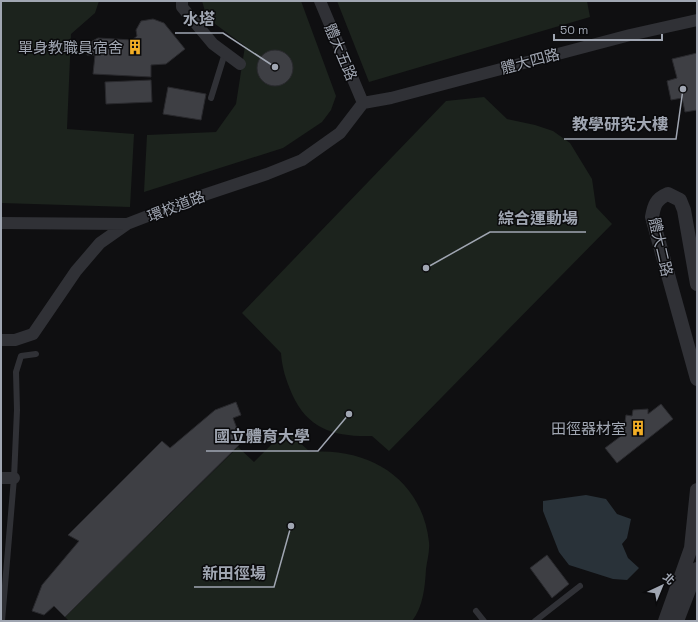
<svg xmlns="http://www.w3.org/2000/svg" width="698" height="622" viewBox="0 0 698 622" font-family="'Space Grotesk','Noto Sans TC',sans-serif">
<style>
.green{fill:#1c231d}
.water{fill:#293239}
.building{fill:#3e3f44;stroke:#29292d}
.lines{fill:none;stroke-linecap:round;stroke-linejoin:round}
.service{stroke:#303136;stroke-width:6}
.minor{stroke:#303136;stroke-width:12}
.tertiary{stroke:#303136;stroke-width:14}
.labels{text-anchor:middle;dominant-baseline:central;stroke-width:3;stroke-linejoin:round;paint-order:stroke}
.poi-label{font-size:15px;fill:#a0a6b2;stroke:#0a0a0c;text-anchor:end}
.street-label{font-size:15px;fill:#a0a6b2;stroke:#0a0a0c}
.leader{fill:none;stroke:#a0a6b2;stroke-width:1.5}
.callout-dot{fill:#a0a6b2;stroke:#0a0a0c;stroke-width:1.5}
.callout-label{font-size:16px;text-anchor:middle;font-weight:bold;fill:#a0a6b2;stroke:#0a0a0c;stroke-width:3;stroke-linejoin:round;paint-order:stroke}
</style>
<rect width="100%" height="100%" fill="#0f0f11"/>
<path class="green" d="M1,1H99L95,13L71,34L67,129L134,134L130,207L1,203Z
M202,1H301L336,96L331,110L322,122L283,148L144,192L147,135L216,132L236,104L245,46L207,18Z
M337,1H587L590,17L369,82Z
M484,97L507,119L535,125L553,131L570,143L592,179L596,207L612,224L389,451L372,436C336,437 308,430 292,394C286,380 282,368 281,353L242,313L446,101Z
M286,430L310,452C369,447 422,479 429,542C430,551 427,561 426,569C425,587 423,607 412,621H69L65,617L238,447L254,462Z"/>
<path class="water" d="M586,495L606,499L617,514L631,519L627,538L622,544L628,558L639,568L627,580L613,579L569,565L559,552L543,511V501Z"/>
<path class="building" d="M153,19L164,23L185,49L166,64L151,65V77L93,74L95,55H87V44L98,38L132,40L137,36L136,30L141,21Z
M257 68a18 18 0 1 1 36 0a18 18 0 1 1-36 0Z
M697,53V110L685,112L682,98L671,100L667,81L677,78L672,59Z
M151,80L152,102L106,104L105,82Z
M168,87L206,94L201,120L163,114Z
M236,402L241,415L233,418L242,442L65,617L54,606L44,615L32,611L42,585L79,541L68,535L162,441L170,448L215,410Z
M661,404L673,419L617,463L605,448L621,436L614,434L617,422H625L626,415L632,416L633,410L648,409V414Z
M547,555L569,584L552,598L530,568Z"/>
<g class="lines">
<path class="service" d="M211,98L225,53
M476,611L484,621
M2,621L14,478L17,410L16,372L21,356L36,354
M535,621L580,586"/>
<path class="minor" d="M182,1V7L213,44L240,64
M320,1L363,103
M363,103L391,98L630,35L697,20
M1,223L127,224
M1,340H15L33,334L76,271L100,243L127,224L189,200L267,174L302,160L340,133L363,103
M1,478H14"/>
<path class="tertiary" d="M697,284L684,210L680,200L668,194C656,199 654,205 652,217L697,379
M665,621L691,548L697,490
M677,621L697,569"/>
</g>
<defs>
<symbol id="building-bare" viewBox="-9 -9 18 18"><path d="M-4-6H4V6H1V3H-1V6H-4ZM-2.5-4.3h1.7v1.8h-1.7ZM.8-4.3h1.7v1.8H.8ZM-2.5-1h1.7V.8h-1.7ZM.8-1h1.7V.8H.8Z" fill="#f2ae26" stroke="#0a0a0c" stroke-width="2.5" paint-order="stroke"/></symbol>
</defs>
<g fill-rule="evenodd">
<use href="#building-bare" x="124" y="36" width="22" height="22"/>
<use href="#building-bare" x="627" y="417" width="22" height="22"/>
</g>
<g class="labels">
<g class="poi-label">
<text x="123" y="47">單身教職員宿舍</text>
<text x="626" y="428">田徑器材室</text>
</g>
<g class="street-label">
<text transform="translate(341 52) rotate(67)">體大五路</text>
<text transform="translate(530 61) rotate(-15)">體大四路</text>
<text transform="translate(176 206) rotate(-21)">環校道路</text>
<text transform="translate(661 247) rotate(77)">體大二路</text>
</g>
</g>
<path class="leader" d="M275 67L223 33H175M683 89L676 139H564M426 268L490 232H586M349 414L318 451H206M291 526L274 587H194"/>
<g class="callout-dot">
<circle cx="275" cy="67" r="4"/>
<circle cx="683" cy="89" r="4"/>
<circle cx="426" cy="268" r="4"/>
<circle cx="349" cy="414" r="4"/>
<circle cx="291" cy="526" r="4"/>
</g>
<g class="callout-label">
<text x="199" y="25">水塔</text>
<text x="620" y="130">教學研究大樓</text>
<text x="538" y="224">綜合運動場</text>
<text x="262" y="442">國立體育大學</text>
<text x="234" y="579">新田徑場</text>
</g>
<rect width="698" height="622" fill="none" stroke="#a0a6b2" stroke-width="4"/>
<g transform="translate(662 586) rotate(44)" stroke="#0a0a0c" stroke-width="3" paint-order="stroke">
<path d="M0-3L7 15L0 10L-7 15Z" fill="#a0a6b2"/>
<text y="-6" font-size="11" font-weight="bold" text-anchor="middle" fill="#a0a6b2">北</text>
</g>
<path d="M554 34v6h108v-6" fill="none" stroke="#a0a6b2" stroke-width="2"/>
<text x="560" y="34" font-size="12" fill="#a0a6b2" stroke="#0a0a0c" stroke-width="3" paint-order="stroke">50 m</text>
</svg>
